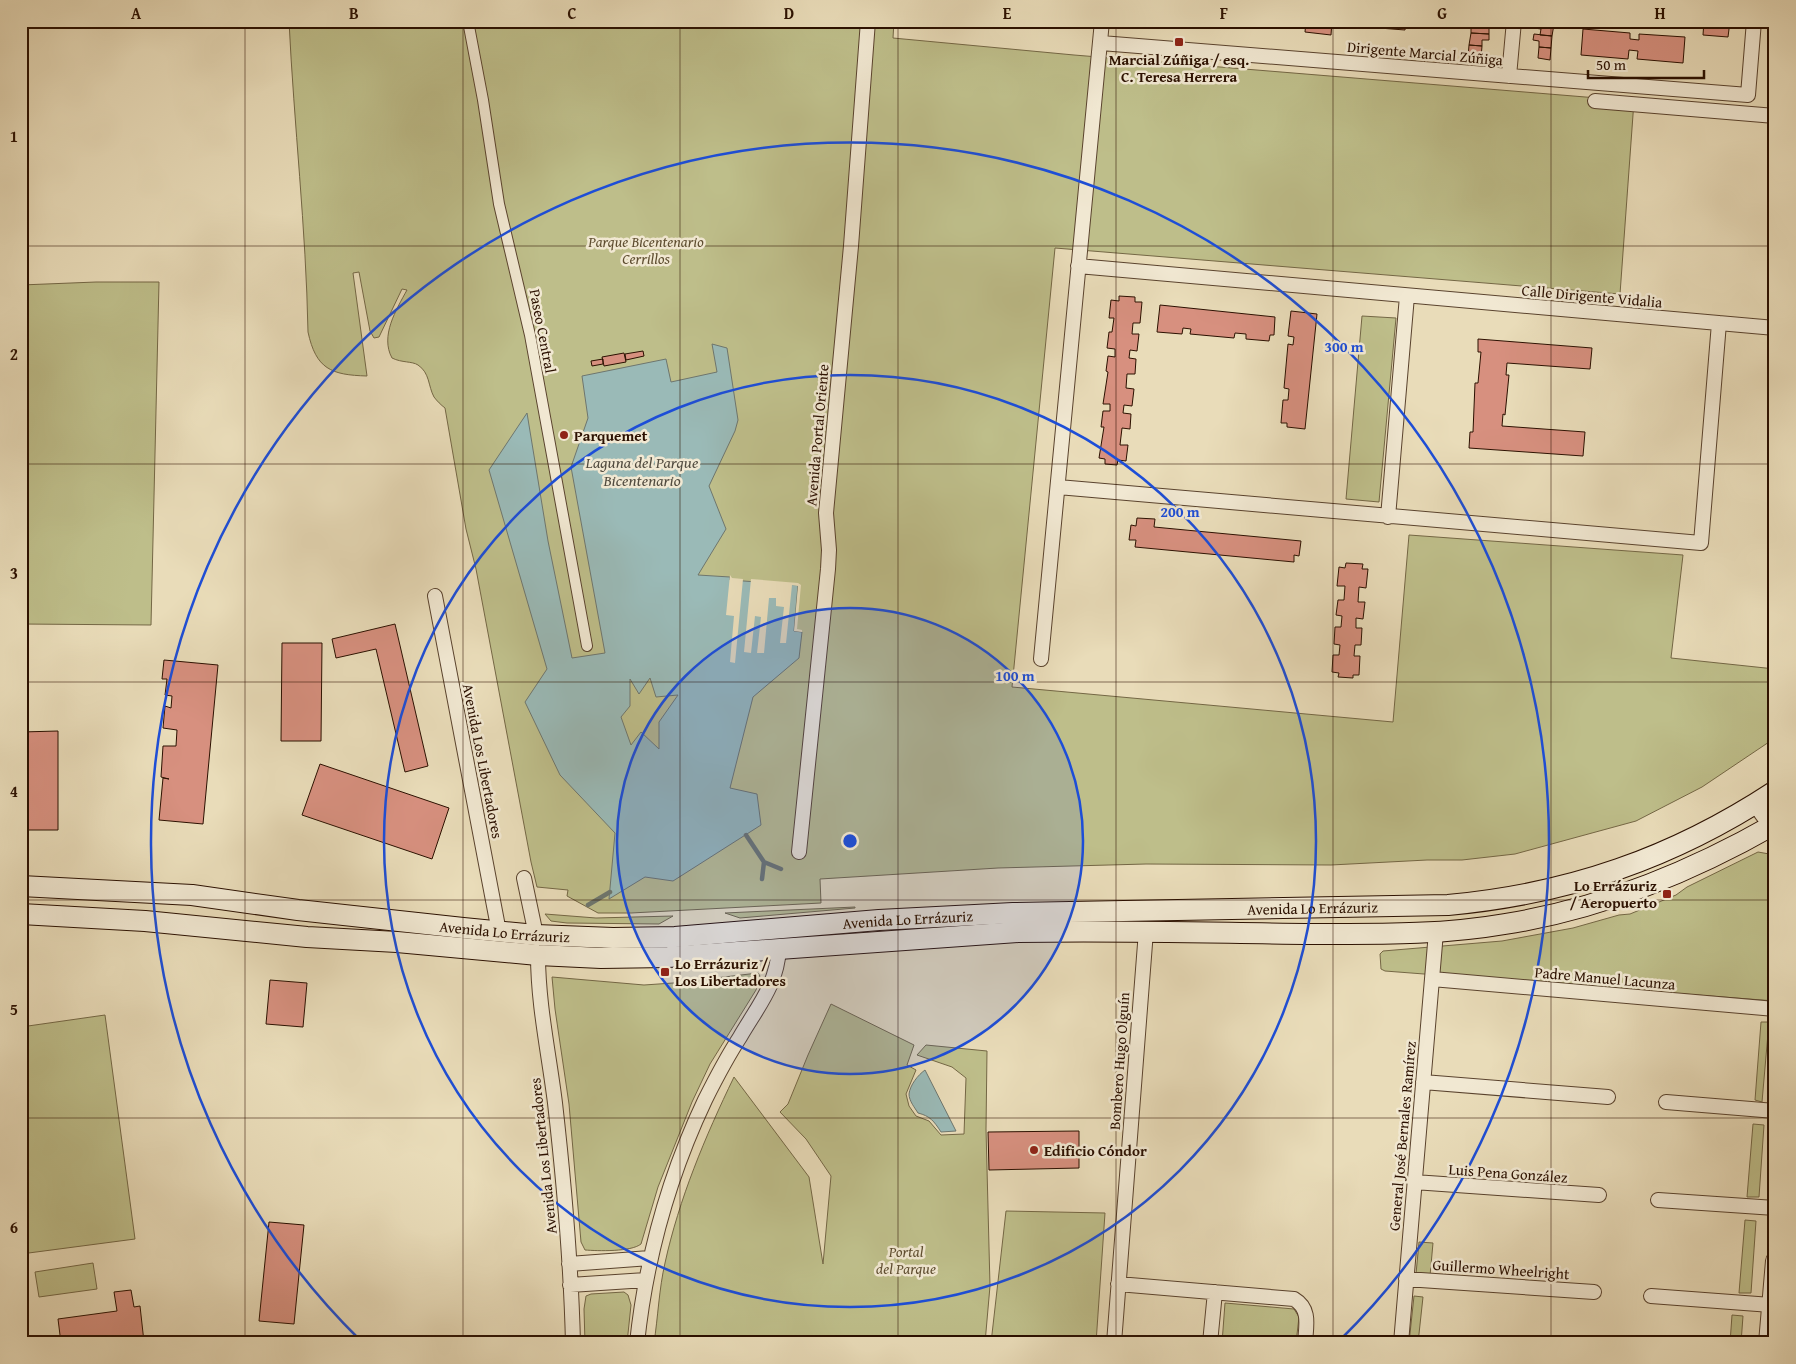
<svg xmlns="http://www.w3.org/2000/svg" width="1796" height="1364" viewBox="0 0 1796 1364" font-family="'Gentium Book Plus',serif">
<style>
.green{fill:#bebe8a;stroke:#746745}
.water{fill:#9abab7;stroke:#6e766e;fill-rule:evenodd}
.pier{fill:#e9dcb9}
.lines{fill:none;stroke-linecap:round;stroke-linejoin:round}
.stream{stroke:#6e766e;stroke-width:4.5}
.building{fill:#d7907f;stroke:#2b1000}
.pedestrian-casing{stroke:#5a432e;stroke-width:12}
.minor-casing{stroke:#5a432e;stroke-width:16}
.tertiary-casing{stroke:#5a432e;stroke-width:20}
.secondary-casing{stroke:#2b1000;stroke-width:22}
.pedestrian{stroke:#f1e8d2;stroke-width:10}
.minor{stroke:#f1e8d2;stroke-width:14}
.tertiary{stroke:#f1e8d2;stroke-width:18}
.secondary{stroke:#f1e8d2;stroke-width:20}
.grid{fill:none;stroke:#2b1000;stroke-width:1;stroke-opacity:0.55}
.ring{fill:none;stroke:#1d4ed8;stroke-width:2.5}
.poi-dot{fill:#8f2418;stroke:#f1e8d2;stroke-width:2}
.labels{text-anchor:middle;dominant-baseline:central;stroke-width:5;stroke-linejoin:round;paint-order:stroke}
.street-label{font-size:15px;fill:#2b1000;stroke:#f1e8d2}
.poi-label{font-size:15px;font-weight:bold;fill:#2b1000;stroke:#f1e8d2;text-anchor:start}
.park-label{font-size:15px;font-style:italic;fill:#5e4d30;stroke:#f1e8d2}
.water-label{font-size:16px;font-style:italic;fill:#524c40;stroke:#f1e8d2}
.centre{fill:#1d4ed8;stroke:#f1e8d2;stroke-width:2.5}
.ring-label{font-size:15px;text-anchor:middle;font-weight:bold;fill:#1d4ed8;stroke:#f1e8d2;stroke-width:5;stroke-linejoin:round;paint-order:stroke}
.neatline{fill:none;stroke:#2b1000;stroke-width:2}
.grid-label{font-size:16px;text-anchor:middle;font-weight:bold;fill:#2b1000}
</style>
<rect width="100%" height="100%" fill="#e9dcb9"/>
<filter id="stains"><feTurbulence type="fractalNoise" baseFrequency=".004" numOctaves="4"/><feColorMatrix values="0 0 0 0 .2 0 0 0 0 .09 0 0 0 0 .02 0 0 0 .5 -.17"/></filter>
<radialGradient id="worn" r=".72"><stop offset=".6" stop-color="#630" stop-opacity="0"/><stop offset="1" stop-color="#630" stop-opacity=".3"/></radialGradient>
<path class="green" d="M289,21H894L893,38L1074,55L1634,101L1620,294L1055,248L1012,687L1393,722L1409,535L1683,555L1671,658L1775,669V738L1702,787L1636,821L1515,854L1462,860H1427L1331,865L1146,864L998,868L820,879L821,903L631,913H598L567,896L568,890L537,887L531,862L476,569L466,529L445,408C441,405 437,401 434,397C428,386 430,373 418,365C412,361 402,363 392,358C380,336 396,310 407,290L402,289L379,337L374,338L370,331L359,272L353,273L367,376C331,375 316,369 308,332C306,228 294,125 289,21Z
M96,282H159L151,625L21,624V285Z
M1362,316L1396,318L1379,502L1346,499Z
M1758,852L1775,855V1001L1385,971L1381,969L1380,954L1383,951L1502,941L1573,928L1619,915L1630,914L1676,895L1687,887Z
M855,907V908L740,918L725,913Z
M545,914L596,918L673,916L659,924L567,923L551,921Z
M758,973L760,976L756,990L710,1064L692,1102L658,1187L641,1244C631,1252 598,1251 585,1250L581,1242L569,1104L555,1009L552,977L644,985L673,983Z
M831,1004L914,1045L907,1065L916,1070L906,1094L909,1106L916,1116L929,1121L941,1135L964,1134L966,1078L952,1067L917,1055L926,1045L987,1051L986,1129L990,1286L985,1343H654C658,1317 659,1289 665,1263C679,1199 705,1137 734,1077L809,1177L823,1264L831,1176L806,1139L780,1112L788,1104L808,1055Z
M105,1015L135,1239L21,1254V1027Z
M1761,1022H1769L1762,1102L1755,1100Z
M1753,1124L1764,1125L1759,1197H1747Z
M1006,1211L1105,1213L1096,1343H991Z
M1745,1220L1756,1221L1751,1293H1739Z
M1419,1242L1433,1243L1430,1276L1416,1274Z
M93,1263L97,1289L39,1297L35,1272Z
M624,1292L628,1295L631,1305L627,1343H585L584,1309L586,1296L591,1294Z
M1414,1296L1423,1297L1418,1343H1409Z
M1225,1303L1294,1309L1299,1317L1296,1343H1222Z
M1732,1315L1743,1316L1741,1343H1730Z"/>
<path class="water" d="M712,344L727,348L738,420L735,431L709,486L726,529L698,575L730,577V580L798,585L794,631L802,632L799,658L753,697L730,788L757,794L761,825L673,881L645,877L609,899L615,833L560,775L525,702L547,669L489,470L527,413L548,541L572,658L605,653L571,467L588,418L582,376L666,359L671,382L717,372ZM650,678L656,697L678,695L659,722V749L641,732L631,745L621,717L630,706V679L639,694Z
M925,1070L956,1131L941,1132C934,1121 930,1116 918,1113C915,1108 909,1101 909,1094C910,1085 918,1075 925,1070Z"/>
<path class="pier" d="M730,575L732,578L743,579L735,663L730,662L734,616L726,615Z
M751,579L798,583L801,585L797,629L802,630V632L794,631L798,586L792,585L786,643H780L784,607L776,606V598H769L764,653H757L761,617L755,616L751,653L744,652Z"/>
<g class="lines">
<path class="stream" d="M746,835L764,862L781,869
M762,879L764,862
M588,905L610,892"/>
</g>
<path class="building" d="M1199,21H1245V27L1199,23Z
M1306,21H1332L1331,35L1305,32Z
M1380,21H1406L1405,30L1379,28Z
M1471,21L1484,22L1483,28H1489V34L1471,33Z
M1535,21H1554V24Z
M1704,21H1730L1728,37L1703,35Z
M1535,22L1554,24L1552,36L1540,35L1541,29L1534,28Z
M1583,29L1630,33V39L1639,40V34L1685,37L1683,63L1637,59L1638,51L1629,50L1628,59L1581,55Z
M1471,33L1489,34V40H1482V46L1469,45Z
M1534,34L1552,36L1551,48L1539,47V41L1533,40Z
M1469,45L1482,46L1481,58L1468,57Z
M1539,47L1551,48L1550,60L1538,58Z
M1119,296L1135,297V302H1142L1140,323H1133L1132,334H1139L1137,351L1130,350L1129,358L1136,359L1135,374H1127L1126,388L1134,389L1132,406L1124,405L1123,413L1131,414L1130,429L1122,428L1120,445H1128L1126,461L1118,460L1117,465L1105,464V459L1099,458L1104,427H1101L1103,411H1110V404H1103L1108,372L1106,371L1108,356L1115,357V349L1107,348L1109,332H1112L1114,318H1109L1111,300L1119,301Z
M1160,305L1275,317L1274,335H1270L1269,341L1246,339V334L1235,333L1234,338L1190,334L1191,329L1183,328L1182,334L1157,332Z
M1291,311L1317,314L1305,429L1287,427V423H1281L1283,400H1288L1289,389L1284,388L1288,344L1293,345L1294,337L1288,336Z
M1478,339L1592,348L1590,369L1507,363L1506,375H1509L1505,415L1503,414L1502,426L1585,432L1583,456L1469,448L1470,432H1473L1475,383H1478L1481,352H1478Z
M643,351L644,356L626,360L625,354Z
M624,353L626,362L604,366L602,357Z
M603,359V364L592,366L591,361Z
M1137,518L1155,519L1154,527L1301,541L1299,556L1294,555V562L1135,547L1136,540H1129L1131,525L1136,526Z
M1346,563L1363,564L1362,569H1368L1366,588L1359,587L1358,602H1365L1363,619L1356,618V628H1362L1361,645H1355L1354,656H1360L1359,675H1353V678L1338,677L1339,673L1332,672L1333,655H1339L1340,645L1334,644L1335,627H1341L1342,616L1336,615L1338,600H1344L1345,586H1337L1339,567L1345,568Z
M395,624L428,766L405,772L376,649L336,658L332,639Z
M282,643H322L321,741H281Z
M164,660L218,665L203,824L159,820L163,778L169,779L161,777L163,746H176L177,730L163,728L165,706L171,708L172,696L165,695L167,679H162Z
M58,731V830H21V732Z
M320,764L449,808L432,859L302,815Z
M270,980L307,983L303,1027L266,1024Z
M1079,1131V1168L989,1170L988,1132Z
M269,1222L304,1225L294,1324L259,1321Z
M131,1290L134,1307L140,1306L144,1342L90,1343V1340L61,1343L58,1319L117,1311L114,1292Z"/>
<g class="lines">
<defs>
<path id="pedestrian" d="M468,21L483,100L499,204L530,335L587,646"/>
<path id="minor" d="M1101,43L1748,95L1754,21
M1509,76L1514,21
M1595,101L1775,116
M1078,266L1775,328
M1058,487L1701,543L1719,323
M1388,517L1407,296
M435,596L499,932
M1041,659L1102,21
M799,852L828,569L829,550L826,513L851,246L868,21
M524,878L536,935
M538,955C538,1005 549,1054 555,1103C564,1182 571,1263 573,1343
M1432,979L1775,1009
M1423,1082L1608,1097
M1666,1102L1775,1111
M1414,1182L1599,1195
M1658,1200L1775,1208
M569,1264L650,1258
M1406,1279L1594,1292
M1118,1284L1294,1299C1311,1309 1306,1326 1305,1343
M570,1285L646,1280
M1651,1296L1771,1305
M637,1343C646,1259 669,1176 705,1100C716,1078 727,1057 740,1037C758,1006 777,985 779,948
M1114,1343L1146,931
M1210,1343L1215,1292
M1401,1343L1436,932"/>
<path id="tertiary" d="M1756,803L1775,829
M1768,1343L1775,1261"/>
<g id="secondary">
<path id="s1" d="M21,886L192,895L298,910L463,928L536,935L613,938L675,937L879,920L1013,913L1448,905C1569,894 1673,858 1775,791"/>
<path d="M21,914L145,921L307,937L397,942L538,955L601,958L668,957L1018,932C1117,930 1215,933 1314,934C1378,934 1442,935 1505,924C1601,909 1691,872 1775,824"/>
</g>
</defs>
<use href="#pedestrian" class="pedestrian-casing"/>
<use href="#minor" class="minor-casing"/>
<use href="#tertiary" class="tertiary-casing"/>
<use href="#secondary" class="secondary-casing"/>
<use href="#pedestrian" class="pedestrian"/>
<use href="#minor" class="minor"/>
<use href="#tertiary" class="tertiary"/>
<use href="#secondary" class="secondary"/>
</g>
<path class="grid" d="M245,21V1343M463,21V1343M680,21V1343M898,21V1343M1116,21V1343M1333,21V1343M1551,21V1343M21,246H1775M21,464H1775M21,682H1775M21,900H1775M21,1118H1775"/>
<circle cx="850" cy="841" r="233" fill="#1d4ed8" fill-opacity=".12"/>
<g class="ring">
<circle cx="850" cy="841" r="233"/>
<circle cx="850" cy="841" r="466"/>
<path d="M360 1340A699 699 0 1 1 1340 1340"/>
</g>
<g class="poi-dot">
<rect x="1174" y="37" width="10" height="10" rx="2.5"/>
<circle cx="564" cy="435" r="5"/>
<rect x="1662" y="889" width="10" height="10" rx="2.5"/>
<rect x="660" y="967" width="10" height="10" rx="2.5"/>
<circle cx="1034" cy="1150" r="5"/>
</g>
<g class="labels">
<g class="street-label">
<text transform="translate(1425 53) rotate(5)">Dirigente Marcial Zúñiga</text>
<text transform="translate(1592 296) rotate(5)">Calle Dirigente Vidalia</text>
<text transform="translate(543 331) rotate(79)">Paseo Central</text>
<text transform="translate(817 435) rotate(-85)">Avenida Portal Oriente</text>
<text transform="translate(483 761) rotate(79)">Avenida Los Libertadores</text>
<text stroke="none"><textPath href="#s1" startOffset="1295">Avenida Lo Errázuriz</textPath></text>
<text stroke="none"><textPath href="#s1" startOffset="890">Avenida Lo Errázuriz</textPath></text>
<text stroke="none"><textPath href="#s1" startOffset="486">Avenida Lo Errázuriz</textPath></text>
<text transform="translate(1605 978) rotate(5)">Padre Manuel Lacunza</text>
<text transform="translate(1119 1061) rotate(-86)">Bombero Hugo Olguín</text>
<text transform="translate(1402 1136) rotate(-85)">General José Bernales Ramírez</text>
<text transform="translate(543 1156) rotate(-96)">Avenida Los Libertadores</text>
<text transform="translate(1508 1173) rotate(4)">Luis Pena González</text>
<text transform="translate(1501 1269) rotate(4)">Guillermo Wheelright</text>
</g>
<g class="poi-label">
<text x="1179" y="59" text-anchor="middle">Marcial Zúñiga / esq.<tspan x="1179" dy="17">C. Teresa Herrera</tspan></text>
<text x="574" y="435">Parquemet</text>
<text x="1657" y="885" text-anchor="end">Lo Errázuriz<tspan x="1657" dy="17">/ Aeropuerto</tspan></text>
<text x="675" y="963">Lo Errázuriz /<tspan x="675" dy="17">Los Libertadores</tspan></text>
<text x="1044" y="1150">Edificio Cóndor</text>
</g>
<g class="park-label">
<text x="646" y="241">Parque Bicentenario<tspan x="646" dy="17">Cerrillos</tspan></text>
<text x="906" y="1251">Portal<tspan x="906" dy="17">del Parque</tspan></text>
</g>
<g class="water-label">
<text x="642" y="462">Laguna del Parque<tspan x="642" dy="18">Bicentenario</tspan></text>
</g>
</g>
<circle cx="850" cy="841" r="8" class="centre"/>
<g class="ring-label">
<text x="1344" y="352">300 m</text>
<text x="1180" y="517">200 m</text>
<text x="1015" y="681">100 m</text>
</g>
<rect width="1796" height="1364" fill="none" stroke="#e9dcb9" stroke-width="55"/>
<path d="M1588 70v8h116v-8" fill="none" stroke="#2b1000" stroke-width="2.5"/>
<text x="1596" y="70" font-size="15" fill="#2b1000" stroke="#f1e8d2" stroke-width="4" paint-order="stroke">50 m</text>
<rect x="28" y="28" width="1740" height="1308" class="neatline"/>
<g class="grid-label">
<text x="136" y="19">A</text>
<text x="354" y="19">B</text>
<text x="572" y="19">C</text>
<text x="789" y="19">D</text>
<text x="1007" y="19">E</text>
<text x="1224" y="19">F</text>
<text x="1442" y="19">G</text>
<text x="1660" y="19">H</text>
<text x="14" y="142">1</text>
<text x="14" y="360">2</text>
<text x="14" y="579">3</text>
<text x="14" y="797">4</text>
<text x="14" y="1015">5</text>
<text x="14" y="1233">6</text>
</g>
<rect width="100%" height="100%" filter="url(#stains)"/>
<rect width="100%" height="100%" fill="url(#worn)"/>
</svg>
